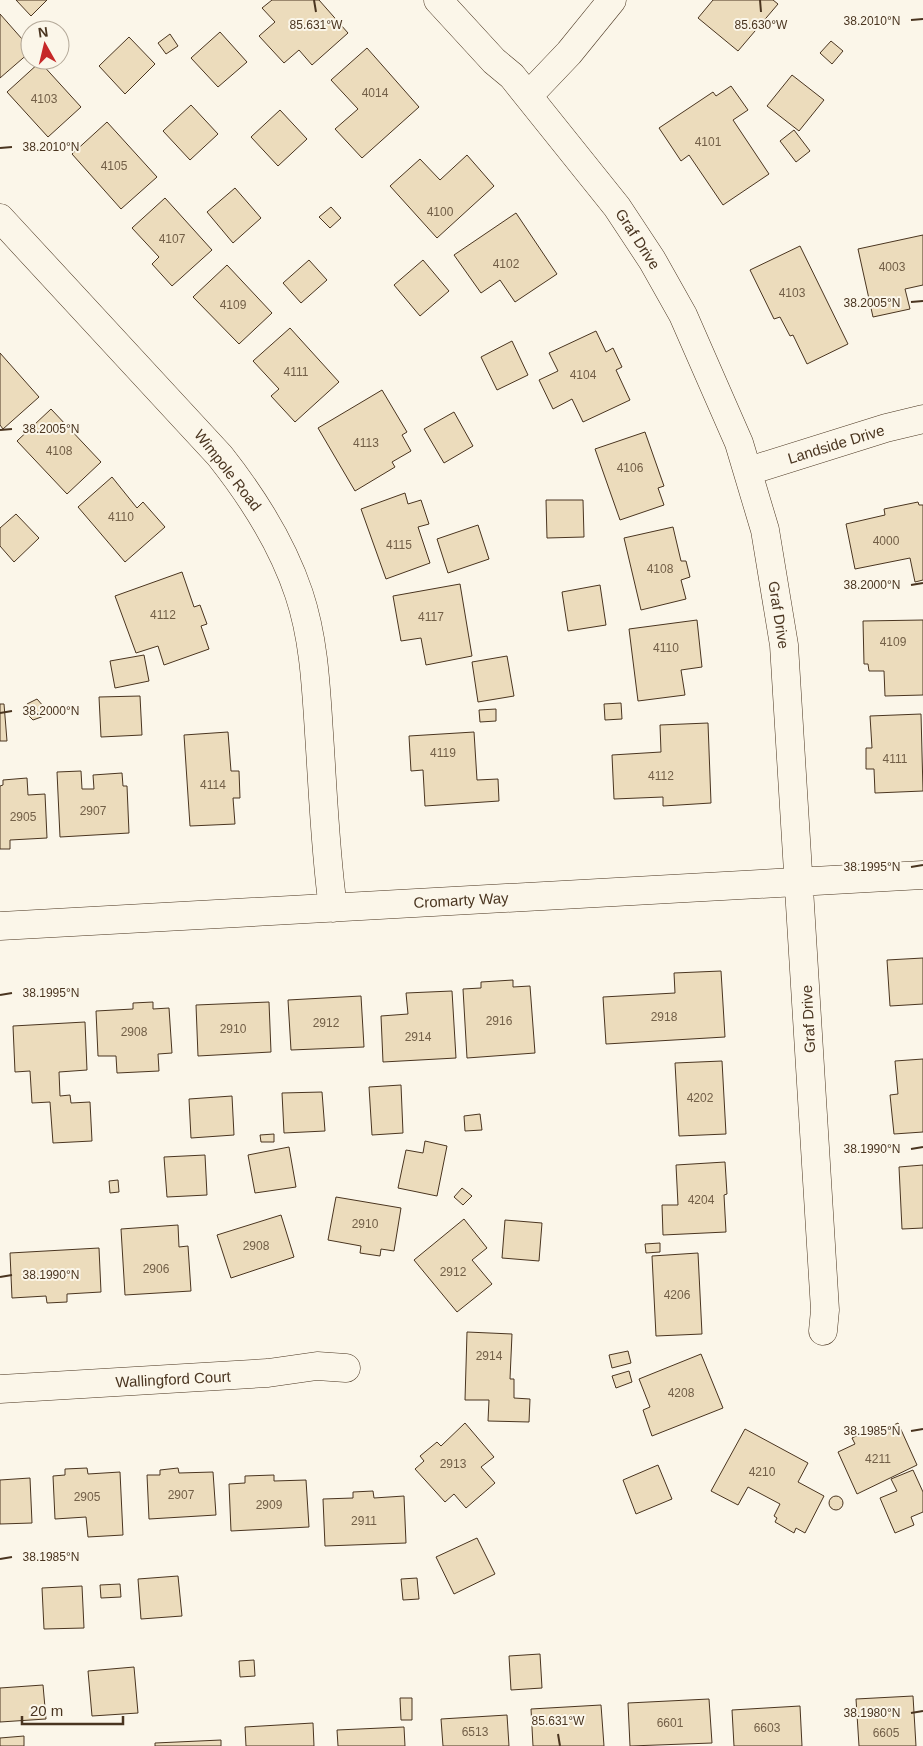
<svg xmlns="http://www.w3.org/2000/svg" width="923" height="1746" viewBox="0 0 923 1746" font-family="Helvetica,sans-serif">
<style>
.building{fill:#ecdcbc;stroke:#4a3520}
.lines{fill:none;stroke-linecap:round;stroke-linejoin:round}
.street-casing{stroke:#4a3520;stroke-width:29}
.street{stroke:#fbf6e9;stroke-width:28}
.ticks{fill:none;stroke:#4a3520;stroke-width:2}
.labels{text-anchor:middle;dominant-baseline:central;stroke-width:4;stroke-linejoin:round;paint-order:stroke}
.number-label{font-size:12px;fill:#725f47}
.street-label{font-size:15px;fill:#4a3520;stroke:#fbf6e9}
.ticks-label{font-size:12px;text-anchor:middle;fill:#4a3520;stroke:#fbf6e9;stroke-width:4;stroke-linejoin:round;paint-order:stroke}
</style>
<rect width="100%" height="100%" fill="#fbf6e9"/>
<path class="building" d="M16,0H47L31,16Z
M272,0H319L348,33L312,65L299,50L284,63L259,36L275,22L262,8Z
M713,0H773L778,4L738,51L698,18Z
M0,14L30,48V52L0,78Z
M220,32L247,62L218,87L191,58Z
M170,34L178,46L166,54L158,43Z
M129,37L155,64L125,94L99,66Z
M831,41L843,51L832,64L820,53Z
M367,48L419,107L362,158L335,129L358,109L331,80Z
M40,62L81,107L48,137L7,92Z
M792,75L824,100L799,131L767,106Z
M731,86L748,110L733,120L769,174L723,205L689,155L681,161L659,128L713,92L716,96Z
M191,105L218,134L190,160L163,131Z
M280,110L307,139L278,166L251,137Z
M107,122L157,177L121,209L72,154Z
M794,130L810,151L796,162L780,141Z
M467,155L494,186L437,238L390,186L420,159L440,180Z
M235,188L261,218L233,243L207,212Z
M165,198L212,250L172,286L152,264L159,257L132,228Z
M331,207L341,218L330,228L319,217Z
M516,213L557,274L515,302L500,280L481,293L454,255Z
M923,235V285L905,289L910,309L873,317L858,249Z
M800,246L848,344L807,364L793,335L790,336L780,317L774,319L750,270Z
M309,260L327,280L301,303L283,283Z
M423,260L449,291L420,316L394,285Z
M227,265L272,313L239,344L193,297Z
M290,328L339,382L295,422L271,396L279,389L253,361Z
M596,331L606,352L613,348L622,367L616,370L630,400L583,422L572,399L553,409L539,380L558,371L549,353Z
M512,341L528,375L497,390L481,357Z
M0,353L39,397L3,429L0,425Z
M382,390L407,432L402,435L411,451L392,462L395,467L355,491L318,428Z
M51,409L101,462L67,494L17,441Z
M454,412L473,446L444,463L424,429Z
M645,432L664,486L658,488L664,505L620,520L595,449Z
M112,477L137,508L143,502L165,527L125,562L78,507Z
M405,493L408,504L421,500L429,524L418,527L430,563L386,579L361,509Z
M546,500H583L584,537L547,538Z
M918,502L919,505H923V580L915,582L910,558L855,569L846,524L885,515L884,509Z
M16,514L39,538L14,562L0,546V528Z
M478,525L489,559L448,573L437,539Z
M673,527L681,561H686L690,577L681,580L686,599L641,610L624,538Z
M182,572L194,607L200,605L207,624L201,626L209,649L164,665L158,646L136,653L115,596Z
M460,584L472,656L426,665L421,638L401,641L393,596Z
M600,585L606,625L568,631L562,592Z
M697,620L702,667L681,670L685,695L638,701L629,629Z
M923,620V695L885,696L884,671H869L868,664H864L863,621Z
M144,655L149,681L115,688L110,661Z
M507,656L514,696L478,702L472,662Z
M140,696L142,735L101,737L99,697Z
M37,699L44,707V716L33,720L26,713L27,704Z
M621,703L622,719L605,720L604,704Z
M0,704H4L7,741H0Z
M496,709V721L480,722L479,710Z
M921,714L923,791L875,793L874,769H866V748H872L870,716Z
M708,723L711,803L663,806V797L614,799L612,755L661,752L660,725Z
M228,732L231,771H239L240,798H233L235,824L190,826L184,735Z
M474,732L477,780L498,779L499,801L425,806L423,770L411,771L409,736Z
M81,771L82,789H94L93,775L122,773L123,786H127L129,833L60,837L57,772Z
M27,778L28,795L45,794L47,838L10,840V849H0V786L3,785V780Z
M923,958V1004L890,1006L887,960Z
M721,971L725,1037L606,1044L603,997L675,993L674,973Z
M513,980V987L530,986L535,1053L467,1058L463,989L481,988V982Z
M452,991L456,1058L383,1062L381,1016L408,1014L406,993Z
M361,996L364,1047L291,1050L288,1000Z
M153,1002V1009L169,1008L172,1053L158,1054L159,1071L117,1073L116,1056H98L96,1011L133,1009V1003Z
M269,1002L271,1052L198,1056L196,1005Z
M85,1022L87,1070L59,1072L60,1096L70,1095L71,1103L90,1102L92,1141L53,1143L50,1102L32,1103L30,1071L15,1072L13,1026Z
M923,1059V1132L894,1134L890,1095L898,1094L895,1061Z
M722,1061L726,1134L679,1136L675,1063Z
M401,1085L403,1133L372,1135L369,1087Z
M322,1092L325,1131L284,1133L282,1093Z
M232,1096L234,1135L191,1138L189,1099Z
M480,1114L482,1130L465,1131L464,1116Z
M274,1134V1142H261L260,1135Z
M425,1141L447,1146L437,1196L398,1188L406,1150L423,1153Z
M289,1147L296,1187L255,1193L248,1155Z
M205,1155L207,1195L167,1197L164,1157Z
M725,1162L727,1194L724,1195L726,1232L663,1235L662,1205H678L676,1165Z
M923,1165V1228L902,1229L899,1167Z
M118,1180L119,1192L110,1193L109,1181Z
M462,1188L472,1196L463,1205L454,1197Z
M336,1197L401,1208L394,1251L381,1249L380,1256L360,1253L361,1246L328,1240Z
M281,1215L294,1257L231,1278L217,1235Z
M464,1219L487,1248L472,1260L492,1284L457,1312L414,1260Z
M505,1220L542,1223L539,1261L502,1258Z
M178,1225L179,1247L188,1246L191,1291L125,1295L121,1229Z
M660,1243V1252L646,1253L645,1244Z
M99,1248L101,1292L67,1294V1302L47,1303L46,1296L12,1298L10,1253Z
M698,1253L702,1334L656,1336L652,1256Z
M467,1332L512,1334L510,1379H514V1398L530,1399L529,1422L488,1421L489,1400H465Z
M628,1351L631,1363L612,1368L609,1355Z
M701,1354L723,1408L652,1436L643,1410L650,1407L639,1379Z
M629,1371L632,1382L616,1388L612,1376Z
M465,1423L494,1457L481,1467L495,1483L466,1508L454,1494L445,1502L415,1469L424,1461L420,1456L437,1442L441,1446Z
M898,1423L917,1465L857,1494L838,1452L855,1444L852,1438L875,1427L877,1433Z
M745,1429L808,1463L798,1482L824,1496L805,1533L796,1528L794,1533L775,1522L777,1518L774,1516L780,1504L748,1487L738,1505L711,1491Z
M658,1465L672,1499L636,1514L623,1480Z
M87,1468L88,1474L120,1472L123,1535L88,1537L86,1517L55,1519L53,1476L65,1475V1469Z
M178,1468L179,1473L213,1472L216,1515L149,1519L147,1475H160V1470Z
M913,1470L923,1492V1512L911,1517L914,1525L895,1533L880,1498L897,1491L891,1479Z
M274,1475V1481L306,1480L309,1527L231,1531L229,1484L245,1483V1476Z
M30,1478L32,1523L0,1524V1480Z
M373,1491L374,1498L404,1496L406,1543L325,1546L323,1499L353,1498V1492Z
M829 1503a7 7 0 1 1 14 0a7 7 0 1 1-14 0Z
M477,1538L495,1574L454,1594L436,1557Z
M178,1576L182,1616L141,1619L138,1579Z
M417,1578L419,1599L403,1600L401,1579Z
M120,1584L121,1597L101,1598L100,1585Z
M82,1586L84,1628L44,1629L42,1588Z
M540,1654L542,1688L511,1690L509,1656Z
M254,1660L255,1676L240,1677L239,1661Z
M134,1667L138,1713L92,1716L88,1671Z
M43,1685L46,1719L0,1722V1688Z
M913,1696L916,1746H859L856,1699Z
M400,1698H412V1720H401Z
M709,1699L712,1743L630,1746L628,1703Z
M601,1705L604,1746H533L531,1709Z
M800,1706L802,1746H734L732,1710Z
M507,1715L509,1746H443L441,1719Z
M313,1723L314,1746H246L245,1727Z
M404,1727L405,1746H338L337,1730Z
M24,1736V1746H0V1738Z
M221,1740V1746H155V1743Z"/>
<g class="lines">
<defs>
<path id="street" d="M438,0L494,61L512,76L617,207L652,260L683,315L739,443L765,530L784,645L825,1310L823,1331
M529,95L569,53L612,0
M0,218L220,456C254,499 282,543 299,594C314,639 316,687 319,733C323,792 325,850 333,908
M749,471L886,428L923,419
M0,926L923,875
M0,1389L268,1373L317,1366L346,1368"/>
</defs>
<use href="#street" class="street-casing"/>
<use href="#street" class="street"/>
</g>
<path class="ticks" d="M314,0L316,12M760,0L761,12M911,20L923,19M0,148L12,147M911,302L923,301M0,430L12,429M911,585L923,583M0,713L12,711M911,867L923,865M0,995L12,993M911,1149L923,1147M0,1277L12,1275M911,1431L923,1429M0,1559L12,1557M911,1713L923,1711M558,1734L560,1746"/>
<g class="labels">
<g class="number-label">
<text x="375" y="93">4014</text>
<text x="44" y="99">4103</text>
<text x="708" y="142">4101</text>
<text x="114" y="166">4105</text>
<text x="440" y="212">4100</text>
<text x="172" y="239">4107</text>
<text x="506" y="264">4102</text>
<text x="892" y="267">4003</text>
<text x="792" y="293">4103</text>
<text x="233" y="305">4109</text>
<text x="296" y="372">4111</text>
<text x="583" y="375">4104</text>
<text x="366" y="443">4113</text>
<text x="59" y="451">4108</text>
<text x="630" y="468">4106</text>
<text x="121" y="517">4110</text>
<text x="886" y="541">4000</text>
<text x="399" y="545">4115</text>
<text x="660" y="569">4108</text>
<text x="163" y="615">4112</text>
<text x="431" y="617">4117</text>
<text x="893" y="642">4109</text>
<text x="666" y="648">4110</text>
<text x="443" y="753">4119</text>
<text x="895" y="759">4111</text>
<text x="661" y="776">4112</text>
<text x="213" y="785">4114</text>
<text x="93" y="811">2907</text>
<text x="23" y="817">2905</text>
<text x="664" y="1017">2918</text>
<text x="499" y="1021">2916</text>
<text x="326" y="1023">2912</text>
<text x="233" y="1029">2910</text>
<text x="134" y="1032">2908</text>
<text x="418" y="1037">2914</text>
<text x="700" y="1098">4202</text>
<text x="701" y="1200">4204</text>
<text x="365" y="1224">2910</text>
<text x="256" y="1246">2908</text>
<text x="156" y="1269">2906</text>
<text x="453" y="1272">2912</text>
<text x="677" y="1295">4206</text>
<text x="489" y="1356">2914</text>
<text x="681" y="1393">4208</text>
<text x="878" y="1459">4211</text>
<text x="453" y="1464">2913</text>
<text x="762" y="1472">4210</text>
<text x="181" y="1495">2907</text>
<text x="87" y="1497">2905</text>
<text x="269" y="1505">2909</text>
<text x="364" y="1521">2911</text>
<text x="670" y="1723">6601</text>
<text x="767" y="1728">6603</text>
<text x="475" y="1732">6513</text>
<text x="886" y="1733">6605</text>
</g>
<g class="street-label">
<text transform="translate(638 239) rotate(57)">Graf Drive</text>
<text transform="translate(836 444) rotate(-17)">Landside Drive</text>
<text transform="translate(228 470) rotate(52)">Wimpole Road</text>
<text transform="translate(779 615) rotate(81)">Graf Drive</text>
<text transform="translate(461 900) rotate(-3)">Cromarty Way</text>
<text transform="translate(808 1019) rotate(-93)">Graf Drive</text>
<text transform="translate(173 1379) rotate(-3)">Wallingford Court</text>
</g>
</g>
<g class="ticks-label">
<text x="872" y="25">38.2010°N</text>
<text x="316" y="29">85.631°W</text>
<text x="761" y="29">85.630°W</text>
<text x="51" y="151">38.2010°N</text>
<text x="872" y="307">38.2005°N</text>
<text x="51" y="433">38.2005°N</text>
<text x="872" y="589">38.2000°N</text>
<text x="51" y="715">38.2000°N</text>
<text x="872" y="871">38.1995°N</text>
<text x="51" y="997">38.1995°N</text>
<text x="872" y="1153">38.1990°N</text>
<text x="51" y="1279">38.1990°N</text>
<text x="872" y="1435">38.1985°N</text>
<text x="51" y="1561">38.1985°N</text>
<text x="872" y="1717">38.1980°N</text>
<text x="558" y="1725">85.631°W</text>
</g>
<g transform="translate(45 45) rotate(352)"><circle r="24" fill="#fbf6e9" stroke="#b4a999"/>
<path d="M0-4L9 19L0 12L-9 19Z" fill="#c62828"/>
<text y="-8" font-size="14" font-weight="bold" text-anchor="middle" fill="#4a3520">N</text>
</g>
<path d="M22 1716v8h101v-8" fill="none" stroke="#4a3520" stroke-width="2.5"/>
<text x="30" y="1716" font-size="15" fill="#4a3520" stroke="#fbf6e9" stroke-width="4" paint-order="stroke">20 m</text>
</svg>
